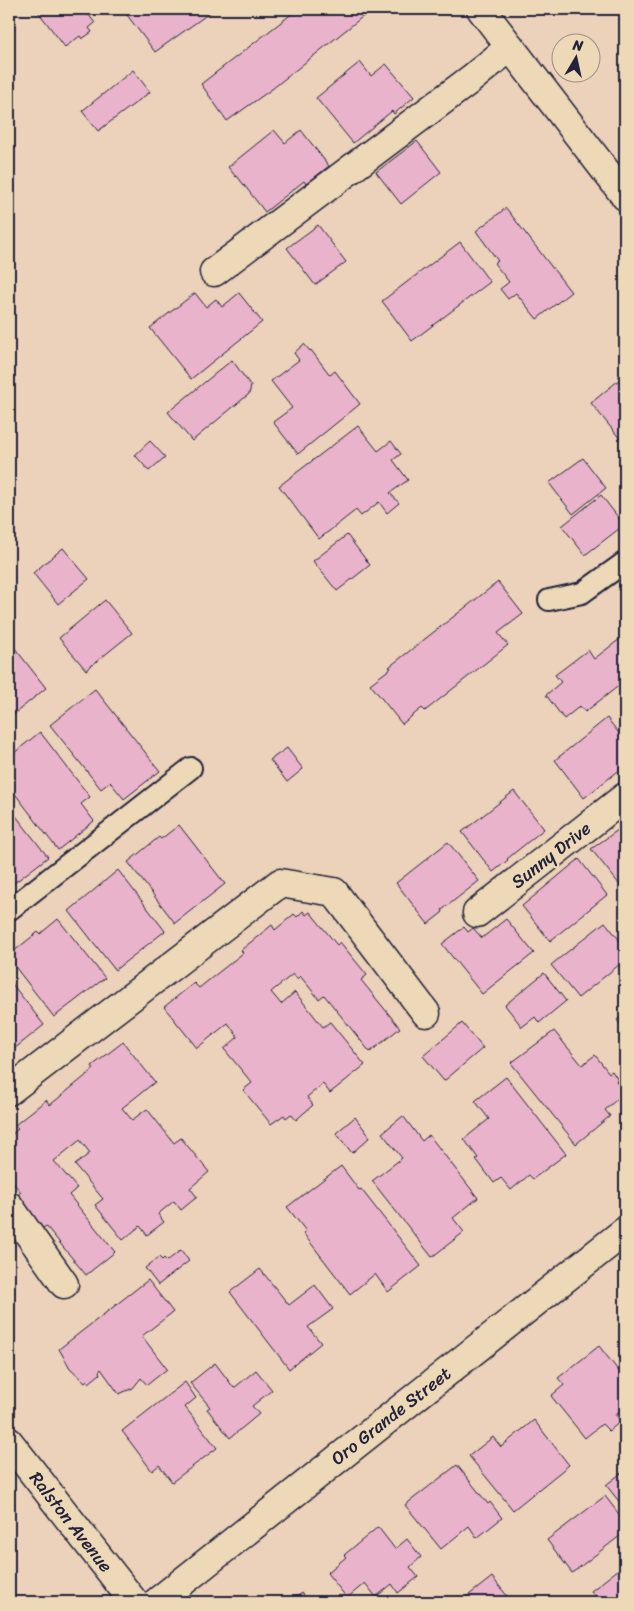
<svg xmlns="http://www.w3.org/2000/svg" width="634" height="1611" viewBox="0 0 634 1611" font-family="Sriracha,sans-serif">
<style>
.building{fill:#e9b3cb;stroke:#22223b}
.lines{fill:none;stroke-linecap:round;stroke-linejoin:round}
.lane-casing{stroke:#22223b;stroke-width:24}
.street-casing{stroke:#22223b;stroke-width:31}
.secondary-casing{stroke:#22223b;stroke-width:31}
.lane{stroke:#edd8b7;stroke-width:20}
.street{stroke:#edd8b7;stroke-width:28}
.secondary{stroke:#edd8b7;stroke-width:28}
.labels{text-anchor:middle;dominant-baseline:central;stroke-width:4.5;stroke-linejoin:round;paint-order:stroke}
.street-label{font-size:18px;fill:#22223b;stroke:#edd8b7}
</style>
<rect width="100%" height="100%" fill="#ecd1bb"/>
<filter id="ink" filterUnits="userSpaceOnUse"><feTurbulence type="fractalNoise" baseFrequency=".02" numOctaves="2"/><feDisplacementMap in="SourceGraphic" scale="10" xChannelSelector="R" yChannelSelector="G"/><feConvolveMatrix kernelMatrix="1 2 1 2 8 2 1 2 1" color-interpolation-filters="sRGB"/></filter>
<g filter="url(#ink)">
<path class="building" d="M36,9H84L95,23L89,28L92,32L82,39L80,36L65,47Z
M134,9H215L155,52L127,15Z
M298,9L371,10L272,89L227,121L201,84Z
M360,62L371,76L386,64L414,97L394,114L392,111L353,143L316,98Z
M133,70L150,92L98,131L82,111Z
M274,130L285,143L301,130L329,166L306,184L304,181L265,212L237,176L236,177L228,167Z
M417,141L441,172L401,204L376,172Z
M506,208L571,292L537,319L516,293L508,299L500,289L509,282L494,263L498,261L476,231Z
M318,225L346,262L315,285L287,248Z
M460,242L490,282L412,341L382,301Z
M195,293L206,307L216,299L222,307L239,293L262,322L191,379L150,328Z
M304,344L310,351L311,350L330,375L335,371L360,404L298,454L273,422L292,408L271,381L299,360L294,353Z
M232,360L251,386L249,394L192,441L168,412Z
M625,375V445L591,403Z
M358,426L378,451L391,441L401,454L393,460L408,480L390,493L399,503L387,513L379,502L361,516L356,510L319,539L279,486Z
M150,441L165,457L149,471L135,455Z
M583,458L606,488L573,514L549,483Z
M601,495L624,525L585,555L562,526Z
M347,535L370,565L337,591L313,561Z
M63,548L89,579L58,604L33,573Z
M498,582L523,614L498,633L508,645L425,711L422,708L402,724L370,684L391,668L389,667Z
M105,600L132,633L86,670L59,638Z
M625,635V681L585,712L580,706L564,719L546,695L561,682L555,675L588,650L594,659Z
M14,647L46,688L9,718V651Z
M95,689L160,771L124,799L110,782L101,789L50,725Z
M607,718L625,741V768L623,770L622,768L584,798L555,760Z
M40,732L90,797L81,804L94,821L58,850L9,786V757Z
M287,748L303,769L287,782L270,760Z
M514,791L544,829L507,859L508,860L493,872L462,832Z
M9,807L48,857L13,884L9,878Z
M179,825L225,884L175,923L128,862L159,837L161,839Z
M625,825V881L620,885L591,849Z
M448,842L479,881L442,910L443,912L428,924L396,883Z
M579,859L607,895L550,941L522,906Z
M118,870L165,931L115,970L69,911Z
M303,911L306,915L310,912L337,945L340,942L367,975L361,980L400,1028L370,1052L324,995L319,999L300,976L297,979L293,974L271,992L281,1004L295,992L323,1027L330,1022L365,1065L330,1093L323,1084L307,1097L313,1105L296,1120L291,1114L286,1118L284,1115L271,1124L243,1090L252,1083L224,1049L238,1037L228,1023L197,1048L164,1007L194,983L199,988L243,953L241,950L272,925L275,930L294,914L297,917Z
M58,919L105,978L54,1017L9,959V955L38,932L40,934Z
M506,919L534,953L482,994L442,944L464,927L468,932L473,928L482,938Z
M605,922L625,947V960L578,998L551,965Z
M544,973L566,1001L539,1023L535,1017L522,1027L505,1005Z
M9,980L44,1025L9,1053Z
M625,1013V1030L617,1020Z
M462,1023L483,1048L444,1081L423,1056Z
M554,1031L582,1065L595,1055L609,1073L612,1071L618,1080L616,1081L625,1092L605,1110L610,1116L576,1144L511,1063Z
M123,1042L155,1082L122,1108L132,1120L147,1109L174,1143L181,1138L209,1172L190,1188L197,1197L181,1210L174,1201L158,1214L164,1222L147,1235L140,1226L123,1240L95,1205L103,1199L75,1165L90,1153L80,1140L54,1161L77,1188L69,1195L115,1252L86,1275L46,1226L40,1230L14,1198L21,1192L9,1178V1137L18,1129L15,1125L46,1100L50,1105L94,1069L92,1066Z
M506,1077L566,1154L533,1179L529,1175L511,1190L501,1178L494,1183L476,1159L478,1158L464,1139L489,1119L475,1101Z
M403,1116L422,1141L429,1135L478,1198L453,1218L464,1232L432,1257L372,1181L402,1158L382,1133Z
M355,1117L370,1137L352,1153L336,1133Z
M341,1166L359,1190L361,1189L421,1266L388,1292L375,1274L350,1294L303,1233L306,1231L287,1207Z
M181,1250L189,1261L158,1285L145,1268L159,1257L162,1260L164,1258L167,1261Z
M260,1269L289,1305L315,1285L333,1309L308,1327L321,1343L289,1369L230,1292Z
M148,1280L173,1312L142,1336L167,1369L147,1385L141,1378L133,1388L119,1394L101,1369L99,1372L100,1374L89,1383L87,1380L85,1382L70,1368L59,1349Z
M599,1346L625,1379V1418L624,1419L618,1412L615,1414L621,1421L609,1431L602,1424L585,1438L551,1396L564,1385L558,1378Z
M215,1363L234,1388L256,1370L272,1390L252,1406L259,1414L230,1438L207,1409L210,1407L190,1383Z
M185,1382L196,1398L185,1407L217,1448L172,1482L159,1465L152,1471L122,1431Z
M534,1420L569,1465L513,1510L469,1456L493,1437L501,1447Z
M457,1465L488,1504L490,1502L502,1518L477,1538L469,1526L441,1549L405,1505Z
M625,1470V1509L606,1485Z
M605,1496L625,1522V1532L572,1573L547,1540Z
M378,1527L395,1549L407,1539L421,1557L410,1567L418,1577L398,1593L392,1584L376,1597L365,1583L347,1598L327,1573L346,1557L344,1555Z
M624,1565L625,1602H600L591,1591Z
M492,1577L512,1602H460Z
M302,1593L309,1602H290Z"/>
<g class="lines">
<defs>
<path id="lane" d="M549,600L582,593L625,562
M9,910L191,768"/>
<path id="street" d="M214,272L471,79L510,47
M477,913L625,797
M9,1091L280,883L334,892L426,1013
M9,1206L64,1284
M9,1442L134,1602
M157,1602L625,1231"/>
<path id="secondary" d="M481,9L625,196"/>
</defs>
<use href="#lane" class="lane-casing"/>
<use href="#street" class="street-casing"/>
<use href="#secondary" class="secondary-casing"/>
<use href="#lane" class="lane"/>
<use href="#street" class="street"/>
<use href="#secondary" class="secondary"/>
</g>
</g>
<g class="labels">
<g class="street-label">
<text transform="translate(551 855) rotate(-38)">Sunny Drive</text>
<text transform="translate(391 1416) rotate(-38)">Oro Grande Street</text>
<text transform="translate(71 1522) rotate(52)">Ralston Avenue</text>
</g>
</g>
<rect width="634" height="1611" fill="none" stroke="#edd8b7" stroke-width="30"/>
<rect x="15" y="15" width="604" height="1581" fill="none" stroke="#22223b" stroke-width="2" filter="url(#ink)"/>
<g transform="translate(576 58) rotate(9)"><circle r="24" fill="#edd8b7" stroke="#9c8f85"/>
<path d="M0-4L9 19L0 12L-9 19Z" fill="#22223b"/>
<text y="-8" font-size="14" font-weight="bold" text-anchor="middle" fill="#22223b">N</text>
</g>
</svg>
